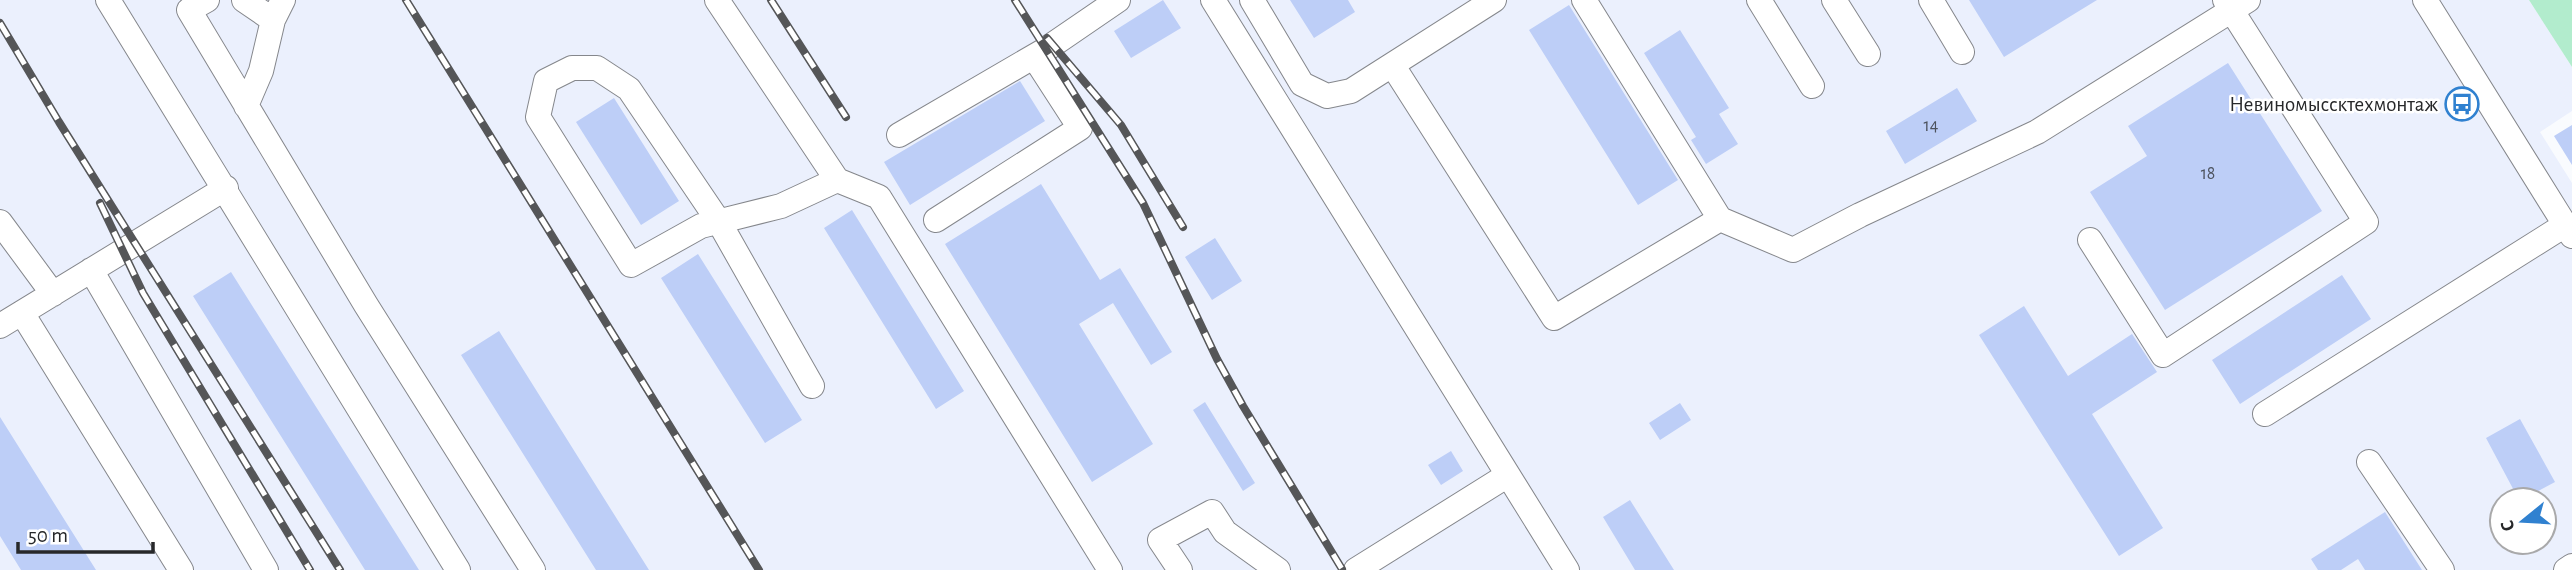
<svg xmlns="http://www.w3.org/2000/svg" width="2572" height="570" viewBox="0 0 2572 570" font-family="'Alegreya Sans',sans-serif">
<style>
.built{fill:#ebf0fd;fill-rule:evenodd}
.green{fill:#b2eccd}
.building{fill:#bdcef7}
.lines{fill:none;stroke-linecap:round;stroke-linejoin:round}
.minor-casing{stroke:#85878c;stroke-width:26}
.minor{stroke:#fff;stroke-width:24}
.rail-casing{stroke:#555658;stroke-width:8}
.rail{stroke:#fff;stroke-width:5;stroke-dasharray:16;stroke-linecap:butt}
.labels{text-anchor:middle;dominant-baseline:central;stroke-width:5;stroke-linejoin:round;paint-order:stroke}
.number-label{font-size:18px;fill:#4c525d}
.poi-label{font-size:21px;fill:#27282a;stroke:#fff;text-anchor:end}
</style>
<rect width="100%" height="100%" fill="#f9fbfe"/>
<path class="built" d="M0,0H2529L2572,67V111L2540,132L2572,183V570H0ZM2502,500H2544V542H2502Z"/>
<path class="green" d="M2529,0H2572V67Z"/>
<path class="building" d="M1163,0L1181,28L1131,58L1114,31Z
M1290,0H1348L1355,12L1314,38Z
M1969,0H2097L2004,57Z
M1569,5L1678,180L1638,205L1529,30Z
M1680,30L1729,108L1719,114L1738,144L1706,164L1691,140L1696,137L1644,53Z
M2228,63L2322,211L2165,310L2090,192L2147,156L2128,126Z
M1020,81L1045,121L910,205L884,162Z
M1957,88L1977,121L1905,164L1886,131Z
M614,98L679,201L641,225L576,122Z
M2572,125V165L2554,136Z
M1041,184L1100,280L1120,268L1172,352L1151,365L1113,303L1079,324L1153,444L1092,482L945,244Z
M852,210L964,391L936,409L824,228Z
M1215,238L1242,281L1212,300L1185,257Z
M698,254L802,420L765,443L661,278Z
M231,272L419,570H365L193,296Z
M2342,275L2371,319L2240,404L2212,360Z
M2024,306L2068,376L2132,334L2157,372L2092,414L2163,528L2119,556L1979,335Z
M499,331L649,570H596L461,355Z
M1205,402L1255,483L1243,491L1193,410Z
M1680,403L1691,420L1660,440L1649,423Z
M0,417L96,570H21L0,536Z
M2520,419L2555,482L2521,500H2519L2486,438Z
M1451,451L1463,471L1441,485L1428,465Z
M1630,500L1674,570H1635L1603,517Z
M2385,512L2422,570H2365L2358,559L2341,570H2318L2311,559Z"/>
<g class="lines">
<defs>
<path id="minor" d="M108,0L458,570
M207,0L189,10L366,305L533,570
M244,0L273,20
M717,0L837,180
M1213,0L1567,570
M1252,0L1302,84L1327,96L1351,91L1494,0
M1584,0L1720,219
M1759,0L1812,86
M1834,0L1868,54
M1931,0L1962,52
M2425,0L2572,236
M1393,66L1554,318L1720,219L1793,250L1860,215L2037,132L2248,0
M246,106L261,71L273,20L283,0
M899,135L1045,50L1118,0
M936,220L1080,128L1034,57
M0,222L53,294
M2090,240L2163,355L2366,222L2225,0
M91,270L266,570
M22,313L181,570
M0,326L226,188
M812,386L719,222L629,89L597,68H572L546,81L538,117L631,265L701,226L781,206L837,180L879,197L1110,570
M2265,414L2565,225
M2369,462L2442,570
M1180,570L1160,540L1212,512L1225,532L1278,570
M1356,570L1508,475
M2566,570L2572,566"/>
</defs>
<use href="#minor" class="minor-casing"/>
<use href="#minor" class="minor"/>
<defs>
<path id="rail" d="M406,0L759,570
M771,0L846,117
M1015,0L1143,203L1217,359L1243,406L1342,569
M0,23L59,122L340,570
M1047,38L1121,125L1183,227
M100,203L143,293L310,570"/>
</defs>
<use href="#rail" class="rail-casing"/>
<use href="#rail" class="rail"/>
</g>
<defs>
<symbol id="bus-ring" viewBox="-11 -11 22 22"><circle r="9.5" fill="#fff" stroke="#3081d0" stroke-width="1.5"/><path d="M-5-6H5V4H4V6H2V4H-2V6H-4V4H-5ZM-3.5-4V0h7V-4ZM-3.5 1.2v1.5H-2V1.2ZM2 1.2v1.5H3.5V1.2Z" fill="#3081d0"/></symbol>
</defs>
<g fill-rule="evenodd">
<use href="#bus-ring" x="2443" y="85" width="38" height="38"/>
</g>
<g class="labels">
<g class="number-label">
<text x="1931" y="126">14</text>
<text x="2208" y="174">18</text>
</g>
<g class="poi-label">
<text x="2438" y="104">Невиномыссктехмонтаж</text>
</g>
</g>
<g transform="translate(2523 521) rotate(252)"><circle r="33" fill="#ffffff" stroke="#a9a9aa" stroke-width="2"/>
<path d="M0-5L12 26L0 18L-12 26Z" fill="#3081d0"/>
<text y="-10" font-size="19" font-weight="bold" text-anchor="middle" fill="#27282a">С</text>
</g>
<path d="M18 542v10h135v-10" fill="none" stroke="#27282a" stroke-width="3.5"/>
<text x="28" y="542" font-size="21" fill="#27282a" stroke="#ffffff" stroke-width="5" paint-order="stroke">50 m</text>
</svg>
